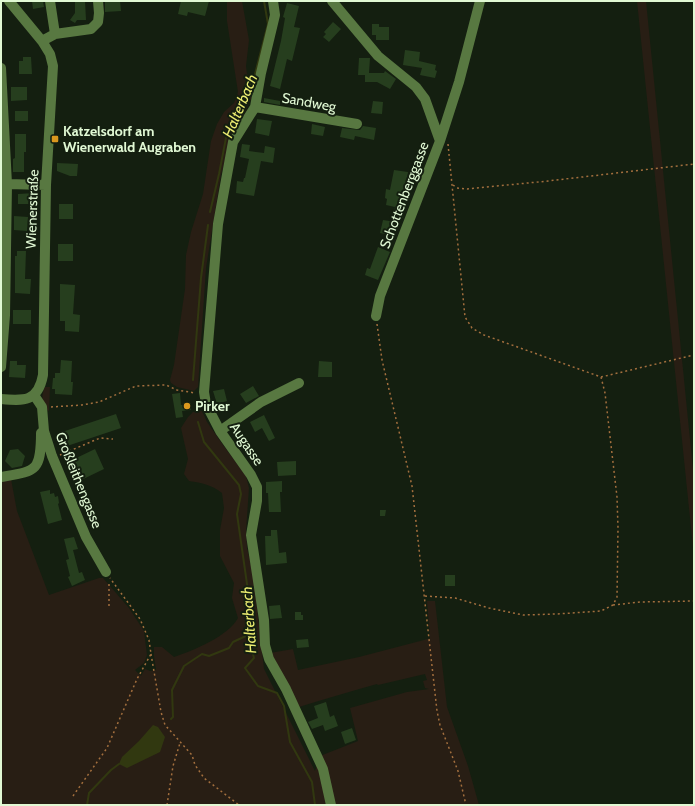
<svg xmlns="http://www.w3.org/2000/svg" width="695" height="806" viewBox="0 0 695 806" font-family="Cabin,sans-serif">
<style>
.green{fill:#281e14}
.water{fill:#313810}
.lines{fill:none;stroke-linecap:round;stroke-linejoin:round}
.stream{stroke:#313810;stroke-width:2}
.building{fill:#263e1e}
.path{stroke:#a36f3e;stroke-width:1.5;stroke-dasharray:2 3;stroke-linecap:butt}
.minor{stroke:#587841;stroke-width:10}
.poi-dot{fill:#db981e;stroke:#141f10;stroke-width:1.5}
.labels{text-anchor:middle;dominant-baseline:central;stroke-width:4;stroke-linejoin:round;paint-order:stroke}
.street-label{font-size:14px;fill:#e1f9d4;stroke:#141f10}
.poi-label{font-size:14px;font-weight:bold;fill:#e1f9d4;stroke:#141f10;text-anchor:start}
.water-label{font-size:15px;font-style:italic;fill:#eaeb70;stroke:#141f10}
</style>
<rect width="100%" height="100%" fill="#141f10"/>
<path class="green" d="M227,1H242L249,40L246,66L247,74L255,81L253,94L244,115L234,128L221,175L206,268L198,387L194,391L177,387L171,383L170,380L174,365L185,289L186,255L191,232L203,194L211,141L217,124L224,112L234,103L238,92L227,21Z
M637,1H646L694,479V557Z
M45,387H50L49,411C41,407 41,395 45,387Z
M202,411L207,422L223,445L246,476L249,488L246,531L247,548L253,573L264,669L315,771L320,756L358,741L350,708L407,692L429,689L425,688L423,681L427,680L425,674L378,685L377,684C351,691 325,699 299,707L270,653L293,649L298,670L359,657L424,640L430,638L427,601H435L447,707L468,766L479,805H1V481L11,479L17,511L49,595L99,578H103L129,608L144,631L147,655L144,663L135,670L141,676L145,669L150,671L156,670L154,656V647H162L174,657C192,651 229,636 238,618L232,598L234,583L220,556V530L224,508L222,493C212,485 202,483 189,481L184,474L188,459L181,428L188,417L193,412Z"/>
<path class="water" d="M153,725L158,727L165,737L160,752L127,768L119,764L122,757L139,741Z"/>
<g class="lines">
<path class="stream" d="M210,212L219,174L226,138L241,109L255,74L268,24L264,1
M193,380L201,278L208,225
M198,422L204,442L239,485L241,494L237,514L252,619L248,635L254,658L245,668L258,686L277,693L284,706L290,742L312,782L315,805
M171,719L173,717L172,690L184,666L202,654L209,656L229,648L233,642L248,635
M87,805L89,793L111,770L119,764"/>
</g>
<path class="building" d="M32,1H43L44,7L33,9Z
M85,1L86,20H77L75,23L70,20L75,13V2Z
M105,1H120L121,11L105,12Z
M181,1H209L205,16L188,12L187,16L178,14Z
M287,3L299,6L294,27L300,28L292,61L287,59L280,89L270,86L281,41L285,18L283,17Z
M333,22L341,29L329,42L323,37L326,34L324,32Z
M372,24H379V27H389V40H376V35H372Z
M405,50L420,52L419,61L436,65L435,70L437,71L435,78L420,75L422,68L403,65Z
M23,57H31L32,74H19V61H23Z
M359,58H370L369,73H384L385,71L396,79L390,89L377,82H365V75H358Z
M11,87H27V100L11,101Z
M264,98L280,101V105L264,102Z
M373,101L383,102L382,114L371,113Z
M15,111H28V121H15Z
M257,119L272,121L269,136L255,133Z
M312,124L325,127L323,136L311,134Z
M363,126L376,128L374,140L355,136L354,140L340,137L342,128L360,130Z
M15,134H26V152H24V172H13V159L15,158Z
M242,144L250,145L249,151L264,153L265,146L275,148L273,163L261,161L254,196L236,193L237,181L243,182L244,178H245L249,159L240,157Z
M57,163L78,164L77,176H70L57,171Z
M394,170L408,172L403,218L393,216L395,207L386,205L387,199L385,198L386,189L390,190Z
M35,193V204H18V194Z
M59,204H73V219H59Z
M14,216L28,217L27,231L14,230Z
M383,220L396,222L394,236L380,233Z
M58,244H73V261H58Z
M378,247L390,252L378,280L365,275L367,268L370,269Z
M17,251H26L25,279H31L30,294L15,293V256H17Z
M60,284L75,285L73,314L80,315L79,332L65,331V321H60Z
M13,310H31V324H13Z
M61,360L72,361L71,382H73L72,395L55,394V389H52L53,378H55V373H60Z
M10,361H17V365H26L25,378L9,377Z
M319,361L332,362V377H318Z
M253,386L259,396L246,403L240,394Z
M224,389L227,401L217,404L213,391Z
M180,393L181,405L190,404L191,410L182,411L183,417L176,418L172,394Z
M116,414L121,428L64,447L59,433Z
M264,415L275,438L269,441L262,428L255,432L250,422Z
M18,449L25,456L22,466L12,468L5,461L10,450Z
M95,449L104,469L75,483L66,463Z
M296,461V475L278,476L277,462Z
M282,481V492H280L281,512H269L268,493H266V482Z
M50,490V494L54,493L55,497L58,496L59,503L58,504L62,520L48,524L40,492Z
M380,510H386L385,516H380Z
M271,530H277L279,553L286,552L287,563L266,565L265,536H271Z
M74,537L78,549L73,550L79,573L82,572L85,580L72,586L68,577L70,576L66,560L69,559L64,539Z
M445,575H455V586H445Z
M280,605L282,618L270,619L269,606Z
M295,612H301V615H303V620H295Z
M308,639L309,647L297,648L296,640Z
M326,702L330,717L334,715L338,726L325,731L323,725L312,729L308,722L318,718L314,706Z
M352,728L356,740L345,744L341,732Z"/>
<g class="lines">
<path class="path" d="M448,144L465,317L472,328L484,335L601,377L694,355
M453,185L457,188L467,189L548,181L694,164
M377,324L382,360L412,486L437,711L440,725L458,771L466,805
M51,407L82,405L99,402L136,386L166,385L177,390L195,393
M60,455L100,438L113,439
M425,596L455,598L489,608L523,615L557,614L601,611L613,605L617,597L618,528L617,497L605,393L601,377
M613,605L640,602L694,601
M109,606V581
M151,654L161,712L165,725L192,755L195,765L204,778L239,805
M73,796L107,748L137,679L151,654L149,640L140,619L110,578
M167,805L173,766L180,743"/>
<path class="minor" d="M50,1L55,34
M273,1L275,15L261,73L255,107L233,142L218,224L204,392L206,404L220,431L251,475L257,487V501L251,535L264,620L265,645L269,659L286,689L323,769L331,805
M332,1L378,56L416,87L425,99L440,141L380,296L376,316
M42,41L55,34L91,29L98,22L99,13L98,1
M1,68L7,184L5,315L1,367
M255,107L357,124
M440,141L459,82L480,1
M7,184L46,185
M34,395L42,407L44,431L52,456L86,537L106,572
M1,399C24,401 38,402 43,375L46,185L53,66L50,54L42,41L9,1
M220,431L261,402L299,383
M1,477C36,471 41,472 41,433L42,432"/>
</g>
<g class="poi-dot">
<rect x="51" y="135" width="8" height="8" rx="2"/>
<circle cx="187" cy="406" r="4"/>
</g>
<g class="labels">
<g class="street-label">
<text transform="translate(309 102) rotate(10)">Sandweg</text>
<text transform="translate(404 195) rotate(-69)">Schottenberggasse</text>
<text transform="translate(32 209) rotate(-88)">Wienerstraße</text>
<text transform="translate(247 444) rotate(56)">Augasse</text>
<text transform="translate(79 480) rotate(68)">Großleithengasse</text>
</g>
<g class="poi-label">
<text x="63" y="131">Katzelsdorf am<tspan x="63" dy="16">Wienerwald Augraben</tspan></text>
<text x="195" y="406">Pirker</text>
</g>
<g class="water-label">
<text transform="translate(240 106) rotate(-67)">Halterbach</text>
<text transform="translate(249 620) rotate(-94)">Halterbach</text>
</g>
</g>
<rect width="695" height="806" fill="none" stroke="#e1f9d4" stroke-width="4"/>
</svg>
